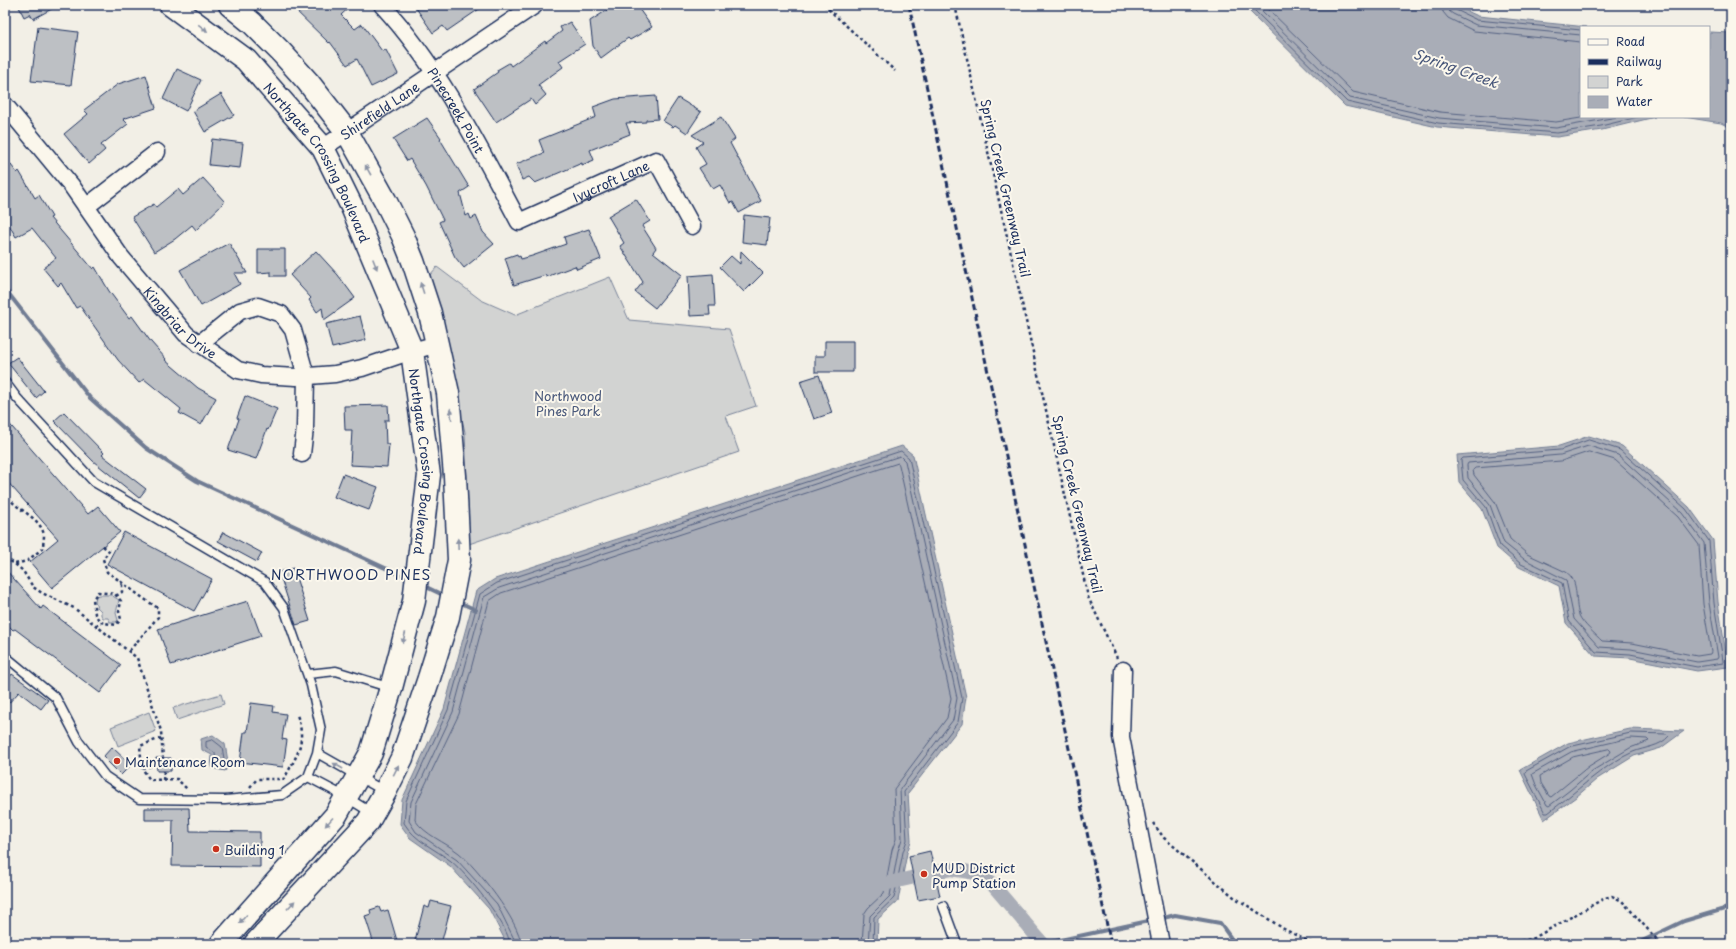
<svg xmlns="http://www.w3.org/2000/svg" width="1736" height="949" viewBox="0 0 1736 949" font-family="'Playpen Sans',sans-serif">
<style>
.green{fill:#d2d3d2;stroke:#768198}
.water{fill:#a9adb7;stroke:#707b93}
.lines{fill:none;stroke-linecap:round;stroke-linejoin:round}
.shore{stroke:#546182;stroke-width:1}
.stream{stroke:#707b93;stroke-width:4}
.canal{stroke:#a9adb7;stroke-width:14}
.building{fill:#bdc0c4;stroke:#1b2f5e}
.lane-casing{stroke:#1b2f5e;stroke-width:11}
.street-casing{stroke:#1b2f5e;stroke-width:19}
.secondary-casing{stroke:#1b2f5e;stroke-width:25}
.path{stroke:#1b2f5e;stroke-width:2.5;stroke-dasharray:3 3;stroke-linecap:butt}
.lane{stroke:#fbf7ec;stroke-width:8}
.street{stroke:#fbf7ec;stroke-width:16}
.secondary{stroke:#fbf7ec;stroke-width:22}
.rail{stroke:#1b2f5e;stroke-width:3;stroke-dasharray:6 3;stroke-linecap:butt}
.oneway{fill:#8b93a5}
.poi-dot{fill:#c8321e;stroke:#fbf7ec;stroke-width:1.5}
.labels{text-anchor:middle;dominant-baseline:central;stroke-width:4;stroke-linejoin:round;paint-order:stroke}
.street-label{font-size:13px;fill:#1b2f5e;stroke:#fbf7ec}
.park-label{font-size:13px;fill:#49587b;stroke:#fbf7ec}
.poi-label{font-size:13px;fill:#1b2f5e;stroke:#fbf7ec;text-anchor:start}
.water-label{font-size:14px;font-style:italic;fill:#465579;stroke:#fbf7ec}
.neighbourhood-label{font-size:14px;letter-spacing:1px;fill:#1b2f5e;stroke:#fbf7ec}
</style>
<rect width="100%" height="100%" fill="#f2efe6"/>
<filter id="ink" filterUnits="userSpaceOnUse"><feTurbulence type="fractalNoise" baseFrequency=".025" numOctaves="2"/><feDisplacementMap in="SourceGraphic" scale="8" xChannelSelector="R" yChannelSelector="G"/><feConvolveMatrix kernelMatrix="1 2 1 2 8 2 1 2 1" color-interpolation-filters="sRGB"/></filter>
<g filter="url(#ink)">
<path class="green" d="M437,267L481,300L515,315L610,277L629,320L729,329L756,406L726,416L739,452L463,546L468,505L465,432L429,276Z
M99,595H111L119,600L116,613L118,620L116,622H110L108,618H103L101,615V611L97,607L95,601L96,596Z
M221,694L224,704L177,720L173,708Z
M149,712L156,731L118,746L111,727Z"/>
<path class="water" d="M1243,5H1454L1478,16L1587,27H1581V117H1655L1602,130L1557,137L1437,127L1345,106Z
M1709,32L1731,33V128L1721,123L1684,117H1709Z
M1589,436L1622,446L1689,507L1713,540L1718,602L1728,667L1697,671L1630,658L1595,656L1566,623L1559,586L1519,567L1497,548L1482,509L1459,482L1457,455L1559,446Z
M902,446L913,455L966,697L962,724L908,793L911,841L907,853L898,901L878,919L877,944H507L489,909L450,866L410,838L400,824L402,800L444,709L476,591L495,579Z
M1630,729L1684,731L1661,748L1634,756L1597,779L1576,797L1544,820L1520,770L1568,743Z
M213,735L225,744L229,767L225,771L211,768L212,755L202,750L201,739Z"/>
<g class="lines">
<path class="shore" d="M1249,5L1347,102L1438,123L1557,133L1601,126L1638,117
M1256,5L1350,98L1439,118L1556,128L1617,117
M1264,5L1353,92L1440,112L1556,122L1587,117
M1442,5L1443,12L1448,18L1474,31L1581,42
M1448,5L1449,11L1453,14L1476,25L1581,35
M1453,5L1456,10L1477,20L1581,30
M1589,440L1620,450L1686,509L1709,541L1714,603L1723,661V663L1697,667L1630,654L1596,652L1569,621L1562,583L1521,564L1500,546L1486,507L1463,480L1461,460L1463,458L1560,450Z
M1589,446L1618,455L1682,513L1704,543L1709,603L1718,657L1717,659L1697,662L1631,649L1599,647L1574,619L1566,580L1524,559L1504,543L1490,505L1468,478L1467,465L1468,463L1560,455Z
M1589,452L1615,460L1678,517L1699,545L1703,604L1711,652L1710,654L1697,656L1632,643L1602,641C1596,635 1582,623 1579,615C1574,601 1580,581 1566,572L1527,554L1510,539L1495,502L1474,475L1473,470L1475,468L1561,461Z
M1631,733L1667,734L1669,736C1660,747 1645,747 1633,752C1603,765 1574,794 1548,813H1545L1525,774L1526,771L1569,747Z
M1631,738L1647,739L1649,741L1630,748L1592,771L1570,790L1549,806L1547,805L1536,785L1532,774L1571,752Z
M213,740L222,747L225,764L223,767L216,765L215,753L206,747V742Z
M1609,749L1611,751L1610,753L1589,766L1551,797L1549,796L1541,783L1540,776L1573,757Z
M510,944C508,924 467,874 451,861C435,849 415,841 404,823L406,801L448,710L480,594L497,583L901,451L909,458L962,698L958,722L904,792L907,840L903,852L894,898L874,917L873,944
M515,944L514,939L497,904L457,860L416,832L409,821L411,802L453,712L484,597L499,588L900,456L905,461L957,698L953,720L900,789L902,839L898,851L890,896L870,916L868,944
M521,944C520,922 476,867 459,853C445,842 425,835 415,820L416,804L459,714L489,601L501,593L898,463L899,465L951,698L947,718L894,789L896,839L892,850L884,893L868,908L864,914L862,944"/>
<path class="stream" d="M5,289L90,398L146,448L197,481L409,579
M422,585L445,596
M457,601L476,610
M1160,919L1175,915L1220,923L1235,944
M1042,944L1153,920
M1636,944L1684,921L1731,907"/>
<path class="canal" d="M884,884L951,869L976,873L991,883L1043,944"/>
</g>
<path class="building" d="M18,5H59L33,19L30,14L24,17Z
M290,5H352L341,15L355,29L362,24L382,51L386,50L398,74L371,87L357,59L347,65L330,42L329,43Z
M414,5H485L447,31L443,26L433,33Z
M615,5H636L652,27L630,40L628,38L601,58L593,46L590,21Z
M570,22L585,44L559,61L563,67L538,85L546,95L535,105L531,99L496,122L474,89L498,72L497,70L509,63L511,66L545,41L546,43L562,31L560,27Z
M38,27L78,32L71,85L31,81Z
M177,69L201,80L186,111L163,99Z
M146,75L156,108L123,119L128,124L101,145L105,150L89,164L64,134L88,114L84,110L118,84Z
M221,94L234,115L205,132L193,111Z
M656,96L658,119L646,120V122L626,123L630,134L590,150L594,160L582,165V163L535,183L529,177L522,180L516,164L544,153L539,140L596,117L593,107L615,99Z
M678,98L701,112L687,133L675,125L673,127L663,121Z
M721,117L735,139L730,143L761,201L739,213L733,202L730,203L720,185L713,189L707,179H706L699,168L706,164L696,147L703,142L692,135Z
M427,118L441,138L440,139L469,187L460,193L466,216L469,214L471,219L476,216L483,232L494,244L464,268L455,257L439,222L443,220L426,186L410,159L407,161L393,139Z
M212,139L243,143L240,168L209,165Z
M5,157L17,173L19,171L35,198L39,195L52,217L50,218L93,269L95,267L109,291L129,318L132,316L151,342L166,359L165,360L198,388L216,398L201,425L179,413L181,409L144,379L139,383L118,360L80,306L76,308L61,283L58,286L43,268L56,258L32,228L16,237L5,218Z
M203,178L225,202L196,230L192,225L175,239L154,252L132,217L154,204L156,207L178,189L183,195Z
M636,199L650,221L642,226L656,248L653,252L682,275L655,308L635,292L643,282L620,246L624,243L608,216Z
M744,215L770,218L767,245L742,242Z
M589,229L601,259L577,269L575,266L546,277V275L514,285L505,258L517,254L518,257L520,256L521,259L532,256L566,244L564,237Z
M229,243L247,273H234L240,284L201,306L180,270Z
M258,249H285V276H271V272L258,273Z
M316,251L338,275L355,298L324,320L322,308L317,312L309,300L311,298L290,275Z
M741,251L763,273L744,292L720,267L731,256L740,264Z
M713,274L715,306H709L710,315L690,316L688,276Z
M360,316L366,340L332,348L326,324Z
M825,341H853V372H815V356H825Z
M17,357L44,391L36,398L8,363Z
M819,375L832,413L814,419L800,381Z
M245,396L277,409L268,430L267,429L256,459L228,450L239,419L237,418Z
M388,405L389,420H385L386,444H389L387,467L350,465L352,430H345L344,406Z
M64,412L104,453L102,455L146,489L139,498L93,461L54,421Z
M5,419L88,514L98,506L120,532L52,588L30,562L58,539L5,479Z
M343,474L378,487L369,510L334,497Z
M124,532L212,579L194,611L107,564Z
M223,532L262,553L257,562L218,541Z
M293,568L310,621L296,625L279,572Z
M5,569L41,609L43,606L121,665L100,693L15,629L13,630L5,622Z
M248,601L261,636L171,665L158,629Z
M12,674L48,700L41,709L19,692L5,707V683Z
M251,703L274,706L273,712L286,714L282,739L287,740L283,767L240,762L244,732H247Z
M112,747L131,765L121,775L103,757Z
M156,758H171V771H157Z
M145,808H189L190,831L260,832V867L172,866L173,820H145Z
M930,851L940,896L918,900L909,856Z
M431,901L451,906L441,944H414L424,906L429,908Z
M379,907L381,912L388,910L398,944H374L365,916L371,914L370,910Z"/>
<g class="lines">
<defs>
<path id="lane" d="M5,382L17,398L94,482L265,582L284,608L311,685L321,730L317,753L308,777L282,795L225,800L139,799L105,776L79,742L56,698L5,656
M308,674L336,671L391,688
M317,753L384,791
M308,777L346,797L372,813
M943,906L957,944"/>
<g id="street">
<path id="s1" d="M382,5C440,68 479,147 519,222L656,160L692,226"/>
<path id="s2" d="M5,105L71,185L121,257L186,334L238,370L261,375L296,377L335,374L362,368L412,351L438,344"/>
<path id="s3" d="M323,148L535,5"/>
<path d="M86,207L157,152"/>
<path d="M199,344L240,311L258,306L281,314L293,330L306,376L305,428L302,454"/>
<path d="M1123,670L1121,737L1161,944"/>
</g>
<g id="secondary">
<path id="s4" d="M171,5L246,60L323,148L352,207L412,351L429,475L414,601L391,688L371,753L336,815L221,944"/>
<path d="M230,5L252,23L281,52L308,82L347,132L385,200L403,236L413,261L430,313L448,393L455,476L459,560L448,617L429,678L402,758L385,792L368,822L255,944"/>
</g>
</defs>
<use href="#lane" class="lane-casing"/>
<use href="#street" class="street-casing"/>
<use href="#secondary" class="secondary-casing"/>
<path class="path" d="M824,5L895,71
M955,5L1088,597L1117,658
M5,492C13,510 40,515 44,535C44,539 43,544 43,548L27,561L15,564
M103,546L109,551L103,559L107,572C124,583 140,597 158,608V617L129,651
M5,558L15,564L23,571L33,587L42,593L74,608L137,658L161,731L163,759
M116,596L122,592V582
M96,626L100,622L116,625L121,619L119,612L121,601L115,594L98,592L93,599L95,614L100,622
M161,738L140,746L142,768L150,780L177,779L187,789
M142,768L156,765
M163,780L164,771
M250,787L257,779H284C297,755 307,743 297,715
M1153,823L1164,838L1234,897L1284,929L1313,944
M1503,944L1532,939L1605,898L1612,896L1622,901L1661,944"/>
<use href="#lane" class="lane"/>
<use href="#street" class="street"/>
<use href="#secondary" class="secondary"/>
<path class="rail" d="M909,5L1111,944"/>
</g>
<defs><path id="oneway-solid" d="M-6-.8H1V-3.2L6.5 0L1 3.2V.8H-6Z"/></defs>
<g class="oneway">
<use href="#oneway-solid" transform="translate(203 28) rotate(37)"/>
<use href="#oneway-solid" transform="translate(368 170) rotate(-119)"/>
<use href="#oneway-solid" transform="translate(375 264) rotate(68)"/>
<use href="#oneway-solid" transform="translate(422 288) rotate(-108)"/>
<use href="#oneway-solid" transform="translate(451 414) rotate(-97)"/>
<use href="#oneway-solid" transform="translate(458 544) rotate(-92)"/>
<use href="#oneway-solid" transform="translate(404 638) rotate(105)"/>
<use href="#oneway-solid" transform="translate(338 766) rotate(-150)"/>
<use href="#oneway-solid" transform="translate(396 770) rotate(-63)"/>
<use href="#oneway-solid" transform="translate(329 822) rotate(132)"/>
<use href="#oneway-solid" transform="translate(291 905) rotate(-47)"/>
<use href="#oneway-solid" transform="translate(243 919) rotate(132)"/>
</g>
</g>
<g class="poi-dot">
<circle cx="117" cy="761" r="4"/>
<circle cx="216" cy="849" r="4"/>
<circle cx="924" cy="874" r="4"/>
</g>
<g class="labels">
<g class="street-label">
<text stroke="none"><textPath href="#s3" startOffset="68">Shirefield Lane</textPath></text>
<text stroke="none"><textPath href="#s1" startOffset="129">Pinecreek Point</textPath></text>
<text stroke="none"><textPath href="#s4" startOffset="219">Northgate Crossing Boulevard</textPath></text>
<text stroke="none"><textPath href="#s1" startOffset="358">Ivycroft Lane</textPath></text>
<text transform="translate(1006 188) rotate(77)">Spring Creek Greenway Trail</text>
<text stroke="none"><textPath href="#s2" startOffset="280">Kingbriar Drive</textPath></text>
<text stroke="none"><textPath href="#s4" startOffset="543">Northgate Crossing Boulevard</textPath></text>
<text transform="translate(1078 504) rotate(77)">Spring Creek Greenway Trail</text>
</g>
<g class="park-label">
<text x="568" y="395">Northwood<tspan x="568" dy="15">Pines Park</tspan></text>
</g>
<g class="poi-label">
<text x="125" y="761">Maintenance Room</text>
<text x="224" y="849">Building 1</text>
<text x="932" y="867">MUD District<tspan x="932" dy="15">Pump Station</tspan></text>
</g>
<g class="water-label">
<text transform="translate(1456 68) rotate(20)">Spring Creek</text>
</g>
<g class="neighbourhood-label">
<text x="351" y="574">NORTHWOOD PINES</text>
</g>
</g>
<rect width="1736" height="949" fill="none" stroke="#fbf7ec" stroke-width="20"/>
<rect x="10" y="10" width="1716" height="929" fill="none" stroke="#1b2f5e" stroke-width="1.5" filter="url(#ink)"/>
<rect x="1580" y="26" width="130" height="92" fill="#fbf7ec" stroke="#a1a7b3"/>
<rect x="1588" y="39" width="20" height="6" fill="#fbf7ec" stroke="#a1a7b3"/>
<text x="1616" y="46" font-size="12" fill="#1b2f5e">Road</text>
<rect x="1588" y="59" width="20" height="6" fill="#1b2f5e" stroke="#a1a7b3"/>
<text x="1616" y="66" font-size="12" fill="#1b2f5e">Railway</text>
<rect x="1588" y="76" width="20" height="12" fill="#d2d3d2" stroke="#a1a7b3"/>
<text x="1616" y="86" font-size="12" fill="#1b2f5e">Park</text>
<rect x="1588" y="96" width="20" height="12" fill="#a9adb7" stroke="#a1a7b3"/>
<text x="1616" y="106" font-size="12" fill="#1b2f5e">Water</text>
</svg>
